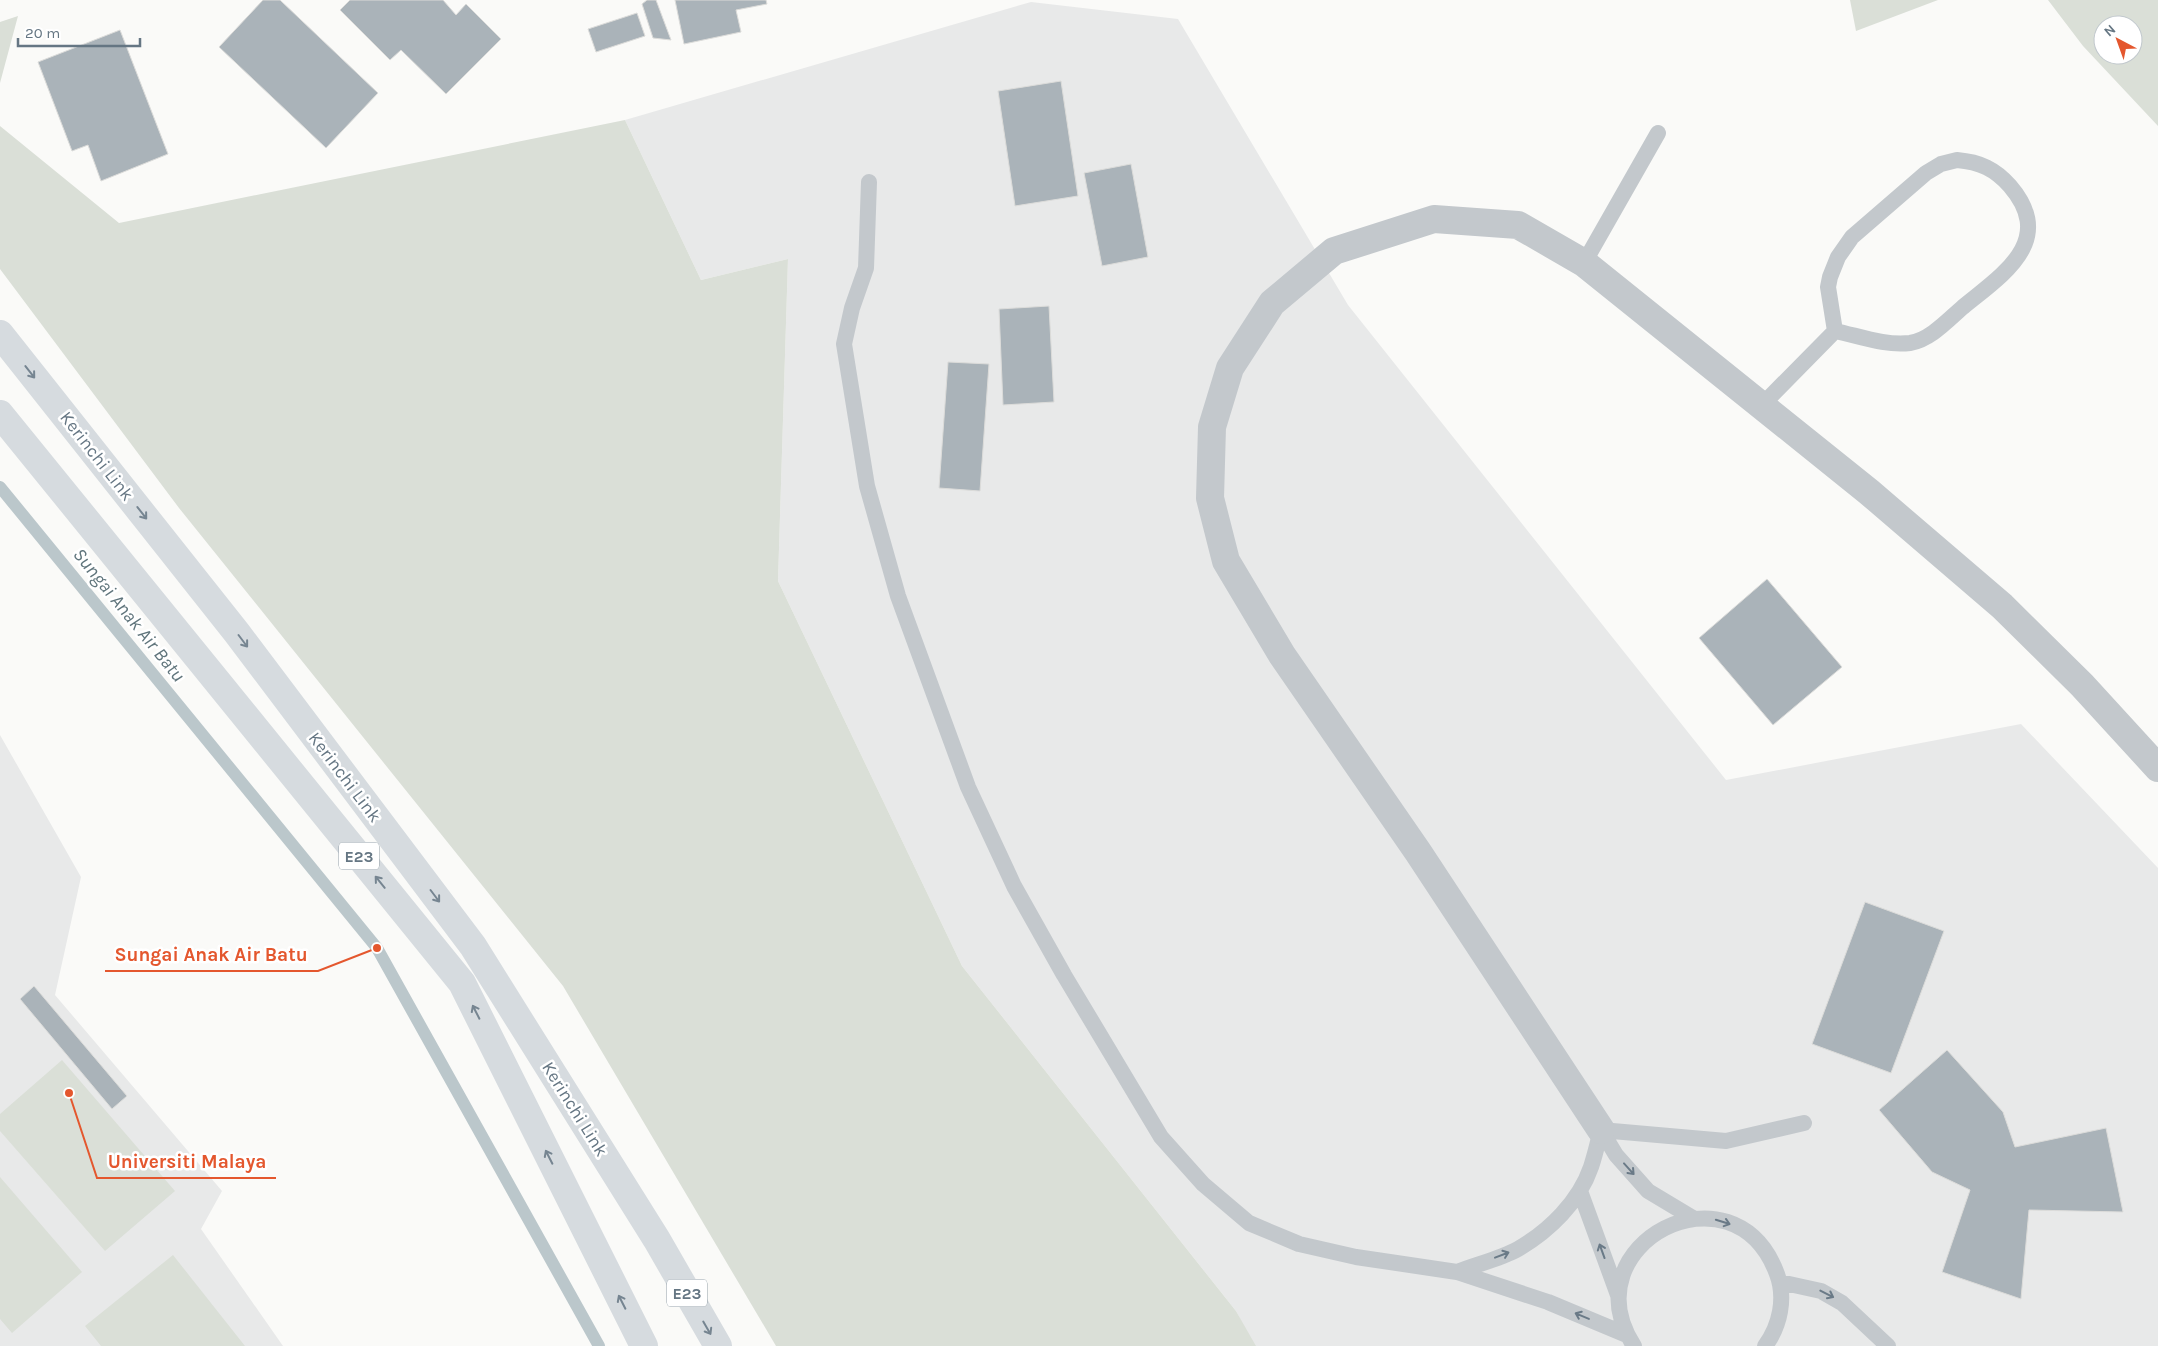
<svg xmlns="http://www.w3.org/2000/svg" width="2158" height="1346" viewBox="0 0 2158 1346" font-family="Karla,sans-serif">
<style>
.built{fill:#e8e9e9}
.green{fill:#dadfd7;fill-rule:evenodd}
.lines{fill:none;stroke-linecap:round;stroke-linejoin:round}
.stream{stroke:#bbc7cb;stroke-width:12}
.building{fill:#aab3b9;stroke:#dcdcda}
.service{stroke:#c3c8cc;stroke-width:16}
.minor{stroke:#c3c8cc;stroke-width:28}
.motorway{stroke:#d6dbdf;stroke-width:28}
.oneway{stroke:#768591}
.oneway2{stroke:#6a7a87}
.labels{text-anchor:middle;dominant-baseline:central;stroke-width:5;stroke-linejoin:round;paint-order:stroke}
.shield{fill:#fff;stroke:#939fa8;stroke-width:1}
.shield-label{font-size:16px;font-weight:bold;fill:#657683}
.street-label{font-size:18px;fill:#657683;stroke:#fff}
.water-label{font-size:19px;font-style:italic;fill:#60757c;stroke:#fff}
.leader{fill:none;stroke:#e4572e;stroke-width:2}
.callout-dot{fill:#e4572e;stroke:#fff;stroke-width:2}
.callout-label{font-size:19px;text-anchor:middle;font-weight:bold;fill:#e4572e;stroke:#fff;stroke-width:5;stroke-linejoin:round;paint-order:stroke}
</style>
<rect width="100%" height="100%" fill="#fafaf8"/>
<path class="built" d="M1031,2L1178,19L1348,305L1726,780L2021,724L2158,868V1346H1254L1236,1311L962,966L778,581L788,259L701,280L625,120Z
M0,735L81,877L55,995L222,1191L201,1229L283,1346H0Z"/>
<path class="green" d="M1850,0H1938L1856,31Z
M2048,0H2158V126L2083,46ZM2103,25H2133V55H2103Z
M18,16L0,83V22Z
M625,120L701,280L788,259L778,581L962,966L1236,1311L1256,1346H776L563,986L179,508L0,269V126L119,223Z
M62,1060L175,1191L105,1251L0,1131V1114Z
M0,1177L82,1272L12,1333L0,1319Z
M173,1255L245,1346H101L85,1326Z"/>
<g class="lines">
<path class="stream" d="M0,487L377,948L599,1346"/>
</g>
<path class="building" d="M263,0H280L378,93L326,148L219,47Z
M350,0H443L456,15L466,4L501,39L446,94L401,50L390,60L340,10Z
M647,0H656L671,40L653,38L642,4Z
M675,0H766L767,4L736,10L741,32L684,44Z
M637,13L645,36L596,52L588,29Z
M120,30L168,154L101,181L88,145L72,151L38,62Z
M1061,81L1078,196L1015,206L998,91Z
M1131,164L1148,257L1102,266L1084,173Z
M1049,306L1054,402L1003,405L999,309Z
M948,362L989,364L980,491L939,488Z
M1767,579L1842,667L1773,725L1699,638Z
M1865,902L1944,931L1891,1073L1812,1044Z
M34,986L127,1096L112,1109L20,999Z
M1947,1050L2003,1112L2015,1147L2106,1128L2123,1212L2029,1210L2021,1299L1942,1272L1970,1190L1932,1172L1879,1110Z"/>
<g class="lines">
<path class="service" d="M1957,160C1980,162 1995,169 2010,186C2057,241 2002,275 1963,307C1948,320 1930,340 1910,343C1885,346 1859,336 1835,331L1828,287L1830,277L1838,257L1852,237L1926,173L1941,164Z
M869,182L866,268L852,308L844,344L867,486L898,596L968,787L1014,886L1064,975L1161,1137L1203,1184L1249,1223L1299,1244L1356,1257L1457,1272L1548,1302L1627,1335
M1584,263L1658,133
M1761,406L1835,331
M1601,1130L1726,1141L1804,1123
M1601,1130L1616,1155L1648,1191L1693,1218
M1580,1191L1618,1295
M1457,1272C1477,1264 1500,1259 1518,1249C1549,1231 1579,1202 1591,1167C1595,1155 1598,1142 1601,1130
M1780,1282L1821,1291L1842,1303L1888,1346
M1634,1346C1568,1244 1734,1158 1777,1274C1786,1298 1780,1326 1765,1346"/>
<path class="minor" d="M1601,1130L1418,852L1282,655L1226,561L1210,498L1212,427L1230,368L1272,303L1334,251L1434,219L1518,225L1584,263L1869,492L2002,606L2082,685L2158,768"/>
<path class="motorway" d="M0,334L237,633L473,946L657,1240L718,1346
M0,414L462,983L644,1346"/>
</g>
<defs><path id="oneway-shaft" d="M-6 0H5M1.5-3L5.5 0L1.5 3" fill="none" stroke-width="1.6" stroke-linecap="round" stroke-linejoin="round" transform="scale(1.25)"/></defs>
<g class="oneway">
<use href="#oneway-shaft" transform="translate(30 372) rotate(52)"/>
<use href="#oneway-shaft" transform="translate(142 513) rotate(52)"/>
<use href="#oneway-shaft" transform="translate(243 641) rotate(53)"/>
<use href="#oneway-shaft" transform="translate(380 882) rotate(-129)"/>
<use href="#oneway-shaft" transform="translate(435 896) rotate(53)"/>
<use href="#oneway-shaft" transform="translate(476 1012) rotate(-117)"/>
<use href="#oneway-shaft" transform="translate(549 1157) rotate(-117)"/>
<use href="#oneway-shaft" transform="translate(622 1302) rotate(-117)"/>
<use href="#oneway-shaft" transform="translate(707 1328) rotate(60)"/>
</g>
<g class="oneway2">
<use href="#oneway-shaft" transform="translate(1629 1169) rotate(48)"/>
<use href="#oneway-shaft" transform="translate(1723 1222) rotate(17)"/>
<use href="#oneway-shaft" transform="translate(1602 1251) rotate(-110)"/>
<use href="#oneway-shaft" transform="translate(1502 1255) rotate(-21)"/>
<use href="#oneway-shaft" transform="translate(1827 1294) rotate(27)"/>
<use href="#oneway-shaft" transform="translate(1582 1316) rotate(-157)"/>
</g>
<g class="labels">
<g class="shield">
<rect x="339" y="842.5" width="40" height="27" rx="4"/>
<rect x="667" y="1279.5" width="40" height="27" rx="4"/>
</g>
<g class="shield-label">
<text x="359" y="856">E23</text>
<text x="687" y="1293">E23</text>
</g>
<g class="street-label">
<text transform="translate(97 456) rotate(52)">Kerinchi Link</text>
<text transform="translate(345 777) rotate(53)">Kerinchi Link</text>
<text transform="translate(575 1109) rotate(58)">Kerinchi Link</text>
</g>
<g class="water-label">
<text transform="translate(129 615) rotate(51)">Sungai Anak Air Batu</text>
</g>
</g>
<path class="leader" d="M377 948L318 971H105M69 1093L97 1178H276"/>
<g class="callout-dot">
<circle cx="377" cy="948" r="5"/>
<circle cx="69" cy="1093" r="5"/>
</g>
<g class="callout-label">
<text x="211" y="961">Sungai Anak Air Batu</text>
<text x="187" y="1168">Universiti Malaya</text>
</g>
<g transform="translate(2118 40) rotate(319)"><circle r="24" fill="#ffffff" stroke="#c1c8cd"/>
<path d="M0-4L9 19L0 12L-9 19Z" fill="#e4572e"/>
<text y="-8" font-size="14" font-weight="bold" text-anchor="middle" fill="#657683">N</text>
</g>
<path d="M18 38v8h122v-8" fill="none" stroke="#657683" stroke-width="2.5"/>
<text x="25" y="38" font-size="15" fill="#657683" stroke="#ffffff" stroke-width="4" paint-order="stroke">20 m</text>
</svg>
